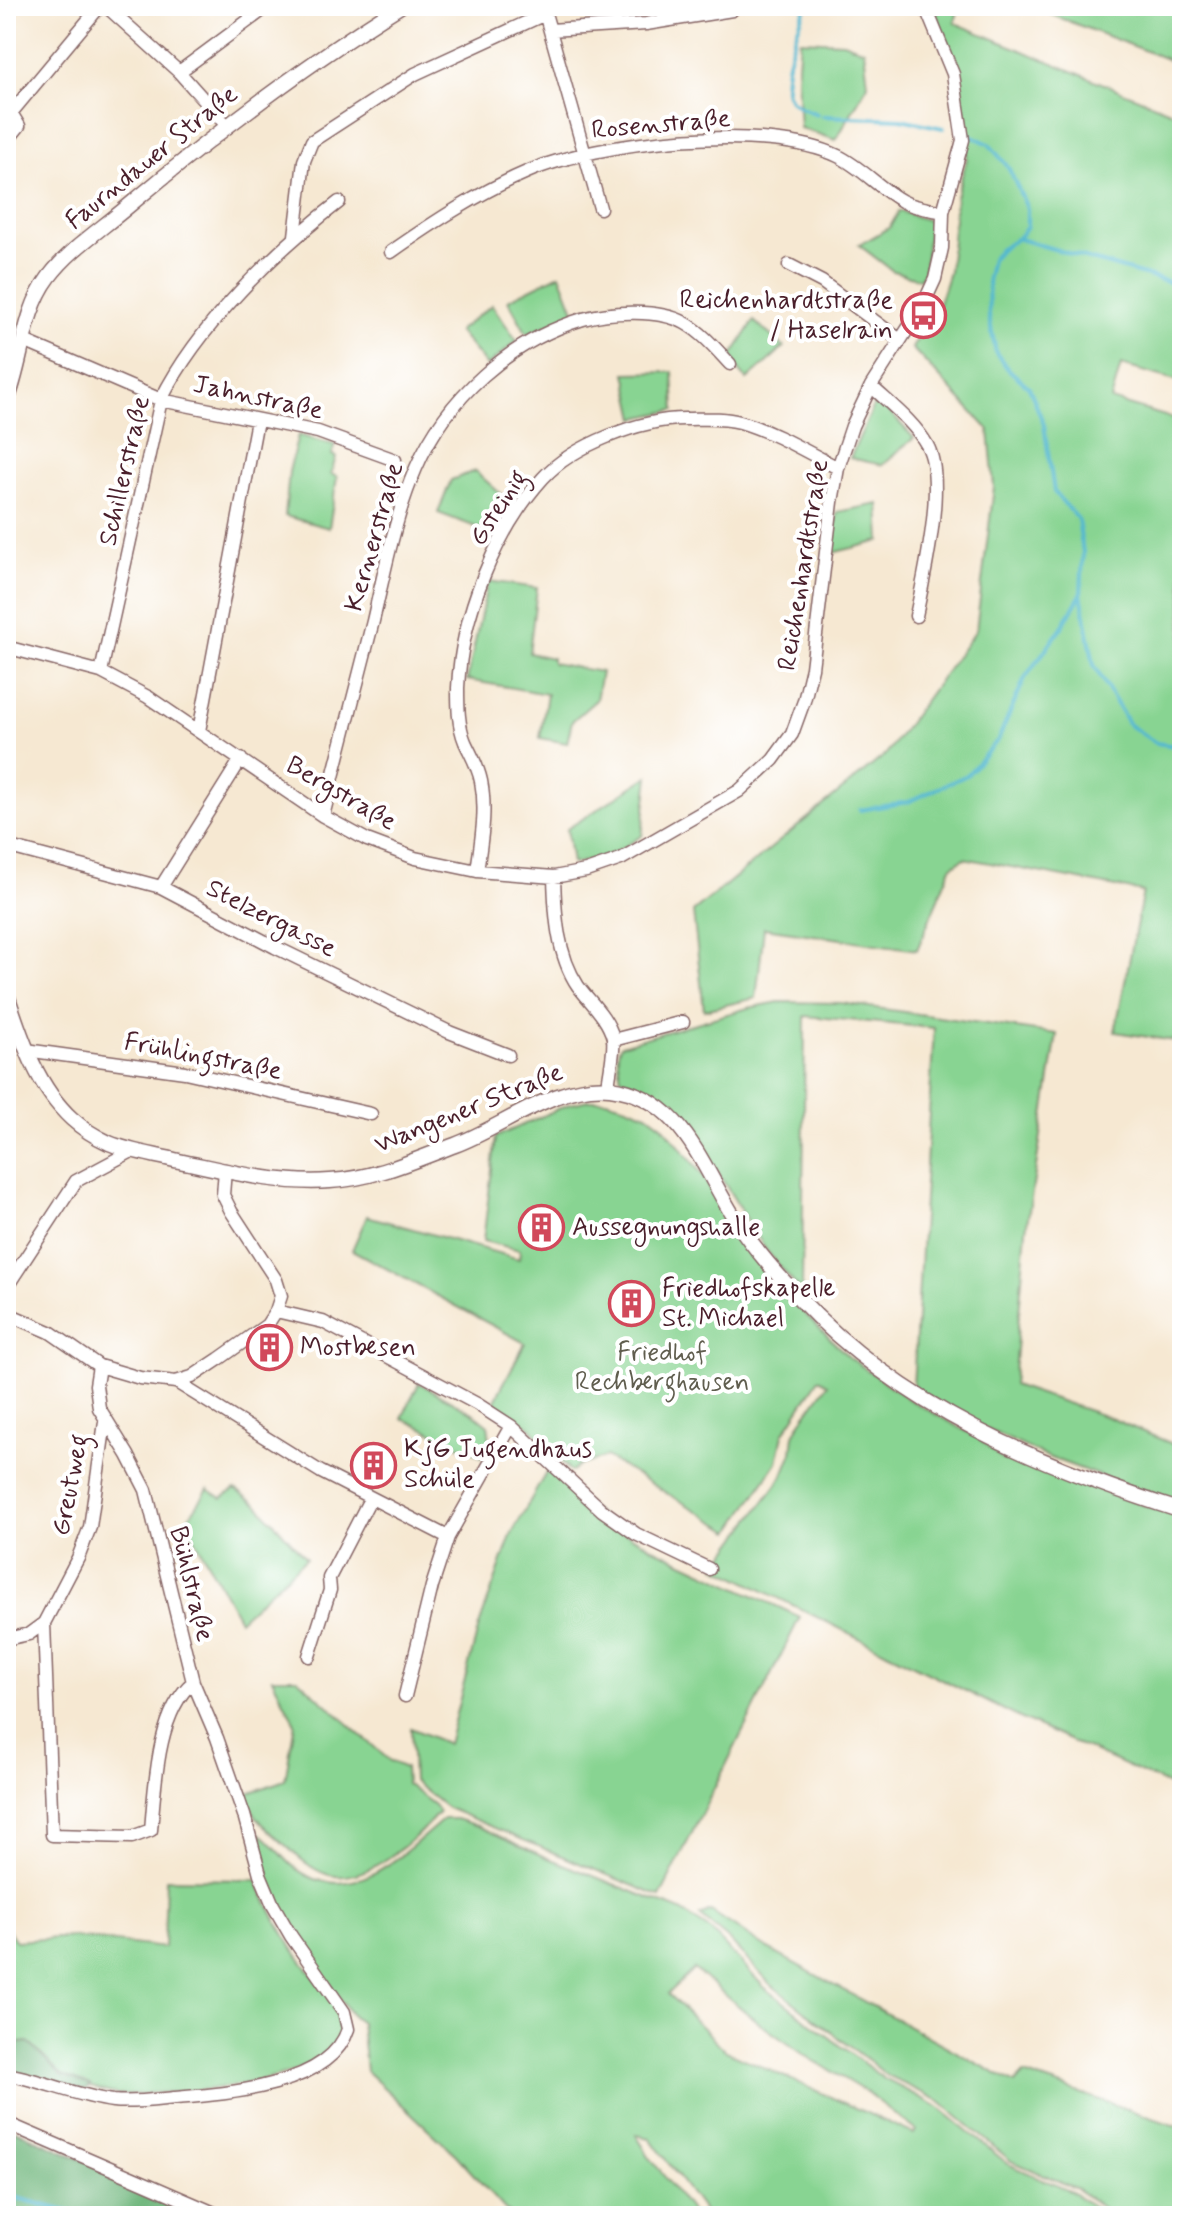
<svg xmlns="http://www.w3.org/2000/svg" width="1188" height="2222" viewBox="0 0 1188 2222" font-family="Mynerve,sans-serif">
<style>
.green{fill:#88d492;stroke:#697a5e;stroke-width:2;fill-rule:evenodd}
.forest{fill:#6eb67c;stroke:#5c6a54;stroke-width:2}
.lines{fill:none;stroke-linecap:round;stroke-linejoin:round}
.stream{stroke:#52b8d0;stroke-width:4}
.minor-casing{stroke:#866565;stroke-width:15}
.tertiary-casing{stroke:#866565;stroke-width:17}
.minor{stroke:#fff;stroke-width:12}
.tertiary{stroke:#fff;stroke-width:14}
.labels{text-anchor:middle;dominant-baseline:central;stroke-width:8;stroke-linejoin:round;paint-order:stroke}
.street-label{font-size:26px;fill:#4a1f2b;stroke:#fff}
.poi-label{font-size:26px;fill:#4a1f2b;stroke:#fff;text-anchor:start}
.park-label{font-size:26px;fill:#605e4f;stroke:#fff}
</style>
<rect width="100%" height="100%" fill="#fff"/>
<filter id="ink" filterUnits="userSpaceOnUse"><feTurbulence type="fractalNoise" baseFrequency=".0125" numOctaves="2"/><feDisplacementMap in="SourceGraphic" scale="16" xChannelSelector="R" yChannelSelector="G"/><feConvolveMatrix kernelMatrix="1 2 1 2 8 2 1 2 1" color-interpolation-filters="sRGB"/></filter>
<filter id="wash" filterUnits="userSpaceOnUse"><feTurbulence type="fractalNoise" baseFrequency=".006" numOctaves="4" result="noise"/><feDisplacementMap in="SourceGraphic" scale="32" xChannelSelector="R" yChannelSelector="G"/><feGaussianBlur stdDeviation="1.8" result="paint"/><feColorMatrix in="noise" values="0 0 0 0 0 0 0 0 0 0 0 0 0 0 0 0 0 1.4 0 .05"/><feComposite in="paint" operator="in"/></filter>
<g filter="url(#wash)">
<rect width="100%" height="100%" fill="#f6e8d2"/>
<path class="green" d="M933,6H959L955,23L1182,116V382L1121,365L1111,400L1182,421V1042L1115,1032L1143,892L964,858L951,867L917,950L764,928L756,998L704,1010L693,912L886,754L976,630L994,487L989,430L912,348L939,303L949,272L956,197L967,158L968,128L950,48Z
M1029,6H1182V65Z
M800,40L843,42L864,50L868,84L836,140L800,128L797,78Z
M899,211L930,221L924,272L920,279L893,271L859,245L890,227Z
M560,274L575,313L527,334L508,300Z
M492,305L517,341L487,366L458,331Z
M754,321L784,347L747,380L730,359Z
M673,372L675,410L636,418L626,373Z
M877,399L914,438L882,465L850,458Z
M298,435L335,445L332,455L336,457L331,474L337,477L329,528L285,516L289,472Z
M475,471L511,503L492,533L438,513L451,480Z
M879,504L881,541L832,553L837,512Z
M488,581L537,588L529,653L552,658V663L601,672L596,700L572,721L567,743L540,738L547,694L467,680Z
M649,776L642,836L609,856L572,864L567,829Z
M779,1002L841,1003L1057,1034L1026,1230L1013,1385L1110,1418L1182,1448V1506L1043,1455L969,1421L913,1387L934,1028L805,1016L802,1293L766,1250L685,1120L664,1098L621,1077C619,1067 615,1054 621,1045L748,1008Z
M588,1100H606L627,1106L647,1114L662,1125L699,1170L757,1261L809,1318L849,1357L908,1399L977,1437L1003,1460L1035,1464L1116,1496L1182,1518V1791L1022,1719L716,1567L782,1477L792,1452L794,1435L800,1423L828,1384L819,1379L783,1434L777,1462L731,1531L606,1457L578,1466L571,1472L530,1427L494,1402L525,1343L352,1250L367,1216L519,1259L520,1250L483,1241L496,1137L567,1105Z
M419,1383L473,1413L488,1425L490,1440L482,1457L402,1418Z
M547,1471L614,1527L657,1550L800,1617L660,1897L447,1808L413,1781L411,1728L448,1744L479,1626L512,1533Z
M208,1489L222,1498L235,1489L257,1504L306,1558L239,1620L186,1522Z
M272,1678H297L391,1762L405,1768L406,1784L434,1805L439,1812C417,1838 366,1885 329,1875C311,1870 296,1855 283,1843C265,1826 253,1819 246,1794L285,1780L295,1723Z
M444,1819H456L478,1826L543,1856L681,1911L711,1931L764,1987L884,2079L937,2106L1008,2164L1074,2193L1106,2216H707L650,2138L636,2135L649,2156L694,2216H511L456,2155L366,2071L361,2023L353,2017L294,1934L275,1901L256,1844L261,1834C278,1847 287,1866 308,1876C361,1902 407,1849 444,1819ZM694,1969L759,2023L803,2054L869,2094L916,2130L914,2134L726,2051L668,1994Z
M166,1879L257,1880C268,1907 282,1932 298,1956C311,1976 342,2003 340,2029C335,2083 193,2092 153,2093C141,2094 127,2096 116,2094C100,2091 78,2083 64,2076C51,2069 39,2053 28,2042L6,2045V1927L16,1941L73,1937L164,1948Z
M711,1911L768,1949L1015,2084L1024,2074L1182,2128V2216H1114L1077,2189L1011,2161L938,2100L889,2077L769,1983L730,1941L700,1916Z"/>
<path class="forest" d="M28,2042L62,2075L90,2085L86,2091L6,2072V2045Z
M6,2126L209,2216H6Z"/>
<g class="lines">
<path class="stream" d="M806,6C799,27 777,79 789,98C796,107 807,110 817,114
M823,116L901,119L943,128
M968,134L989,144L1008,167L1027,208V227L1018,238L1000,249L992,259L988,278L989,317L996,353L1008,369L1029,387L1044,425L1054,492L1078,519L1083,553L1081,594L1094,665L1129,725L1156,743L1182,747
M1019,239L1182,286
M860,810L908,802L967,775L998,740L1025,678L1062,627L1080,596
M6,2195L85,2216"/>
</g>
</g>
<g filter="url(#ink)">
<g class="lines">
<defs>
<path id="minor" d="M106,6L179,72L228,127
M543,6L600,208
M550,30L646,24L732,10
M179,72L268,6
M6,142L19,126L11,113L100,6
M295,236L304,161L312,141L415,74L545,14
M391,252C434,222 478,193 527,172C598,141 766,122 838,156C861,167 880,189 902,201C914,208 931,209 943,212
M789,265L822,282L900,340
M24,341L161,400L318,432L395,460
M871,386C890,404 914,422 927,445C947,480 924,576 916,616
M6,647L101,672L148,697L323,816L367,840L415,858L477,871L554,877L586,871L621,859L739,791L773,760L792,734L804,701L812,668L832,502L838,468L852,426L871,386L923,305L935,279L942,248L943,212L963,140L953,74L925,6
M101,672L161,400C197,327 274,252 339,202
M199,731L257,420
M323,816C340,751 356,686 373,621C385,570 395,516 416,468C446,398 510,341 583,319C610,311 660,309 685,323C703,333 716,349 730,364
M6,846L161,887L275,947L449,1032L508,1055
M477,871C481,841 487,811 481,781C478,766 471,755 465,742C458,725 458,706 458,688C461,616 495,531 543,478C573,445 641,419 685,419C703,419 722,417 740,422C774,432 807,452 838,468
M554,877C555,913 557,955 578,986C590,1002 608,1018 613,1038C615,1052 609,1073 608,1088
M161,887L241,759
M613,1040L683,1022
M26,1050L185,1072L371,1114
M6,1288L76,1181L132,1151
M276,1311L323,1322L477,1404L511,1426L602,1510L636,1534L709,1569
M6,1313L50,1332L99,1366L140,1378L176,1382L192,1377L219,1359L267,1325L276,1311L281,1296L276,1280L231,1211L223,1195L225,1170
M176,1382L321,1472L448,1537
M105,1422L90,1527L78,1558L44,1623L52,1835L132,1837L151,1830C155,1786 157,1712 193,1682
M6,1639L29,1634L44,1623
M309,1656L330,1590L329,1578L370,1499
M405,1696L432,1586L448,1537L511,1426
M6,2074C42,2080 76,2096 113,2101C133,2103 154,2100 174,2098C224,2094 330,2087 348,2029L344,2012L291,1936L273,1905L260,1874L244,1815L217,1738L193,1682L146,1490L128,1455L99,1408L96,1385L99,1366
M6,2123L221,2216"/>
<path id="tertiary" d="M6,403C23,362 22,313 49,277C69,250 100,230 126,208C213,135 303,66 400,6
M6,992C21,1037 36,1086 72,1119C83,1129 96,1137 109,1143C131,1152 156,1155 179,1161C228,1171 279,1185 330,1181C373,1179 415,1160 455,1145C503,1127 558,1082 610,1088C685,1097 703,1172 739,1225C756,1251 778,1275 799,1298C903,1409 1040,1466 1182,1511"/>
</defs>
<use href="#minor" class="minor-casing"/>
<use href="#tertiary" class="tertiary-casing"/>
<use href="#minor" class="minor"/>
<use href="#tertiary" class="tertiary"/>
</g>
</g>
<defs>
<symbol id="bus-ring" viewBox="-11 -11 22 22"><circle r="9.5" fill="#fff" stroke="#d1495b" stroke-width="1.5"/><path d="M-5-6H5V4H4V6H2V4H-2V6H-4V4H-5ZM-3.5-4V0h7V-4ZM-3.5 1.2v1.5H-2V1.2ZM2 1.2v1.5H3.5V1.2Z" fill="#d1495b"/></symbol>
<symbol id="building-ring" viewBox="-11 -11 22 22"><circle r="9.5" fill="#fff" stroke="#d1495b" stroke-width="1.5"/><path d="M-4-6H4V6H1V3H-1V6H-4ZM-2.5-4.3h1.7v1.8h-1.7ZM.8-4.3h1.7v1.8H.8ZM-2.5-1h1.7V.8h-1.7ZM.8-1h1.7V.8H.8Z" fill="#d1495b"/></symbol>
</defs>
<g fill-rule="evenodd">
<use href="#bus-ring" x="898" y="290" width="51" height="51"/>
<use href="#building-ring" x="516" y="1202" width="51" height="51"/>
<use href="#building-ring" x="606" y="1278" width="51" height="51"/>
<use href="#building-ring" x="244" y="1322" width="51" height="51"/>
<use href="#building-ring" x="348" y="1440" width="51" height="51"/>
</g>
<g class="labels">
<g class="street-label">
<text transform="translate(661 125) rotate(-5)">Rosenstraße</text>
<text transform="translate(152 158) rotate(-39)">Faurndauer Straße</text>
<text transform="translate(258 398) rotate(12)">Jahnstraße</text>
<text transform="translate(125 471) rotate(-77)">Schillerstraße</text>
<text transform="translate(499 508) rotate(-57)">Gsteinig</text>
<text transform="translate(375 537) rotate(-74)">Kernerstraße</text>
<text transform="translate(804 565) rotate(-81)">Reichenhardtstraße</text>
<text transform="translate(341 794) rotate(30)">Bergstraße</text>
<text transform="translate(271 919) rotate(27)">Stelzergasse</text>
<text transform="translate(203 1057) rotate(11)">Frühlingstraße</text>
<text transform="translate(469 1109) rotate(-22)">Wangener Straße</text>
<text transform="translate(71 1485) rotate(-79)">Greutweg</text>
<text transform="translate(191 1584) rotate(76)">Bühlstraße</text>
</g>
<g class="poi-label">
<text x="893" y="301" text-anchor="end">Reichenhardtstraße<tspan x="893" dy="30">/ Haselrain</tspan></text>
<text x="572" y="1228">Aussegnungshalle</text>
<text x="662" y="1289">Friedhofskapelle<tspan x="662" dy="30">St. Michael</tspan></text>
<text x="300" y="1348">Mostbesen</text>
<text x="404" y="1450">KjG Jugendhaus<tspan x="404" dy="30">Schüle</tspan></text>
</g>
<g class="park-label">
<text x="662" y="1353">Friedhof<tspan x="662" dy="30">Rechberghausen</tspan></text>
</g>
</g>
<rect width="1188" height="2222" fill="none" stroke="#fff" stroke-width="32"/>
</svg>
